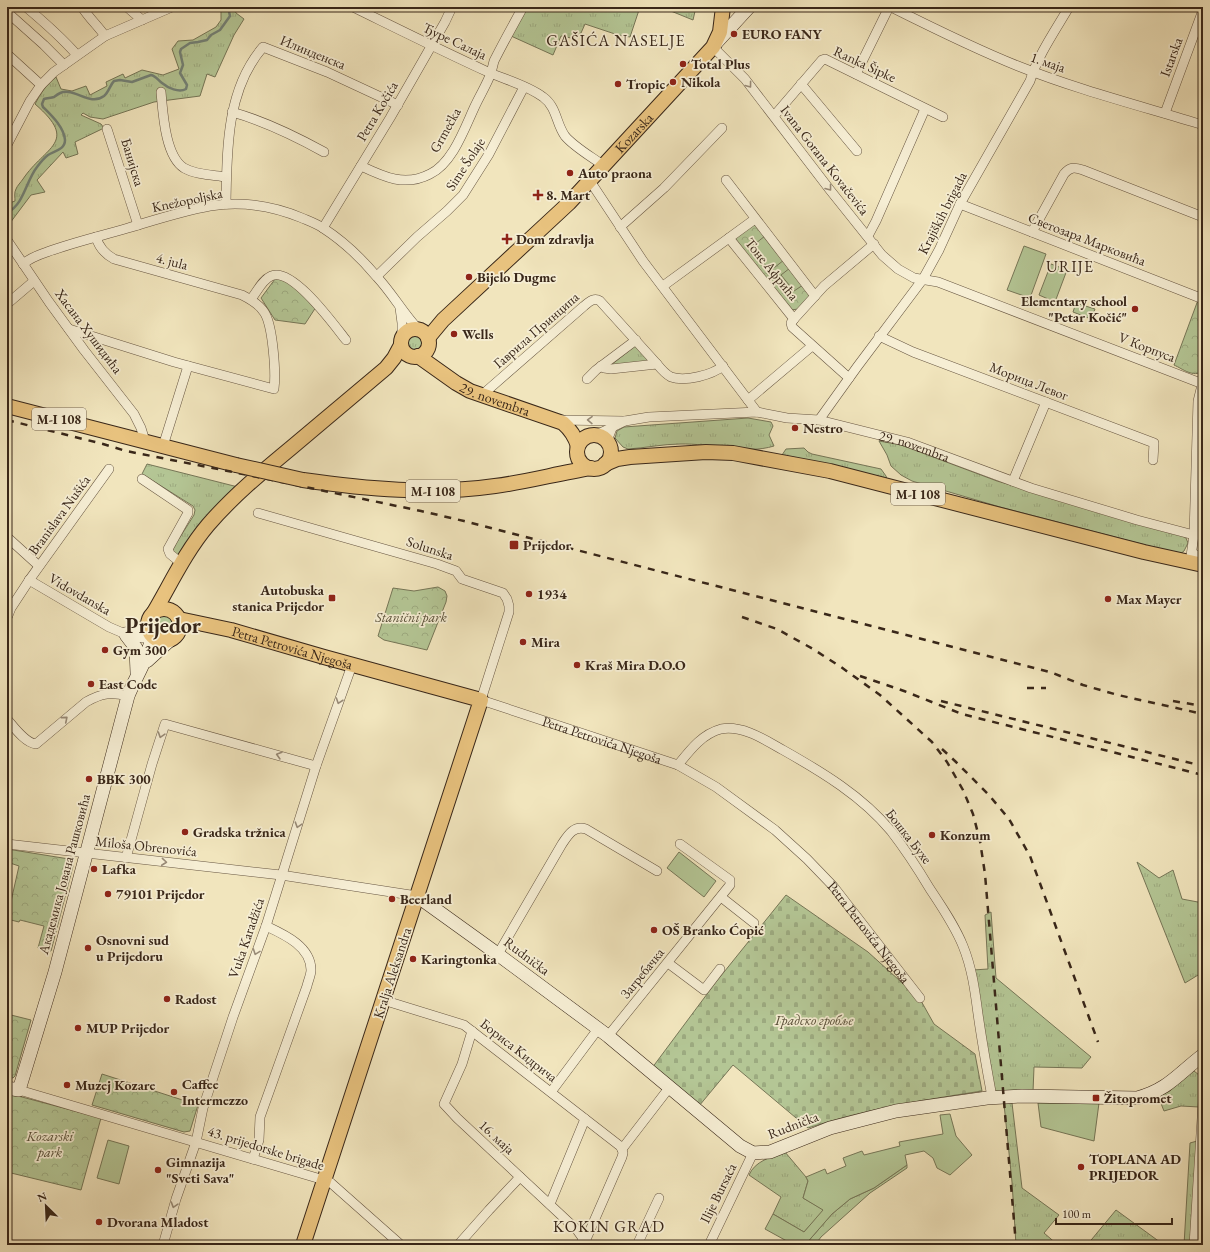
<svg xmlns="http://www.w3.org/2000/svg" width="1210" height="1252" viewBox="0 0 1210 1252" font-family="'EB Garamond',serif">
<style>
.grass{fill:url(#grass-tufts);stroke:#767657}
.cemetery{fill:url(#cemetery-stones);stroke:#767657}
.park{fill:url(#park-crowns);stroke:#767657}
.garden{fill:#b4c695;stroke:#767657}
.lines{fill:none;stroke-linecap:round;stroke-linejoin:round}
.stream{stroke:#748277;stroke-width:2.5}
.street-casing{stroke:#675642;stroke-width:10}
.secondary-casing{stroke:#392719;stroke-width:14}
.primary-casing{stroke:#392719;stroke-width:16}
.street{stroke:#f6eed4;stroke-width:9}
.secondary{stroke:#f6eed4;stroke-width:13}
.primary{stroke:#e8c27e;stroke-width:14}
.rail{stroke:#392719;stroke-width:2.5;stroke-dasharray:7 7;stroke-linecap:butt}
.primary-bridge-casing{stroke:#392719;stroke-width:16;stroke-linecap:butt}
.primary-bridge{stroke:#e8c27e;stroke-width:14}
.oneway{stroke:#988a76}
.poi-dot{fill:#8f2418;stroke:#f6eed4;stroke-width:1.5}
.labels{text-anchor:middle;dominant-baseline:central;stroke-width:3.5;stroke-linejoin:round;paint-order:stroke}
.shield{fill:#f6eed4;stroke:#726351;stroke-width:1}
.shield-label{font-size:13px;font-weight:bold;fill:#392719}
.poi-label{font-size:14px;font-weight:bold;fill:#392719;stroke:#f6eed4;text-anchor:start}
.street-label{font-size:14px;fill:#392719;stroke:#f6eed4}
.park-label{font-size:14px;font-style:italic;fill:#584f38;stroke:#f6eed4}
.quarter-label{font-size:16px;letter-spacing:1px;fill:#392719;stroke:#f6eed4}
.town-label{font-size:22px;font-weight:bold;fill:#392719;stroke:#f6eed4}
</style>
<defs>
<pattern id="grass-tufts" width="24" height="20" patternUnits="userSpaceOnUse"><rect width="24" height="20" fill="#b4c695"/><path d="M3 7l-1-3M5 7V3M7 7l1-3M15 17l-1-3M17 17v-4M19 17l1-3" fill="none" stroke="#9caa80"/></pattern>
<pattern id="cemetery-stones" width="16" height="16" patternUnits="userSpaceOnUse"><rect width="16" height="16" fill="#b4c695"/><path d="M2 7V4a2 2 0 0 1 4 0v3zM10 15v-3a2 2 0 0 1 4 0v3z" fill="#9caa80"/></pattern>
<pattern id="park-crowns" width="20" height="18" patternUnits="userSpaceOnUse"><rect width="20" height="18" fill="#b4c695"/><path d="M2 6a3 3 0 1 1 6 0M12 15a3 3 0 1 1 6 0" fill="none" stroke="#9caa80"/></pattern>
</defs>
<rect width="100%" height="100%" fill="#f1e5bd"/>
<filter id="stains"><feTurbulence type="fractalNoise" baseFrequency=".005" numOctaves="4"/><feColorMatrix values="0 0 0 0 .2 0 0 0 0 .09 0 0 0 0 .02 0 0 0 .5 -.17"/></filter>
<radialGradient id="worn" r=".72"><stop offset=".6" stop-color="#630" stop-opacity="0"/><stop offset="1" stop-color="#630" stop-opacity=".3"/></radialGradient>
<path class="grass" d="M221,7H233L236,13L244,19L234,35L215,77L207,74L200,96L154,102L103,119L90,117L83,113L81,115L101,124L104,128L75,142L78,154L66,158L63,152L37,180L45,192L31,195L7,227V204L15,201C15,198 14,192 16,189C17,186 21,182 23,179C45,146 80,143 35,104C41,93 46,85 56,77L61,89L72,91L86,86L90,95L107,86L106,82L123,74L125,78L142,70L163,75L179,69L172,49L178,41L193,40L216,27L221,20Z
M527,7H640L630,37L618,35L585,24L581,33L571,38L561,36L553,55L511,36Z
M661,7H696L693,20Z
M408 343a7 7 0 1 1 14 0a7 7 0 1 1-14 0Z
M635,346L650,361L611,365Z
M748,418L771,422L773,426L769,435L774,446C745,455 710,443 680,444C663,444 645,448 628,449L623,447L615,438L617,431L624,427Z
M879,441L901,445L997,481L1179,534L1186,538L1188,543L1184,551L1180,554L1000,507L912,481L901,475L891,466L887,455Z
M804,448L808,452L812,454L881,469L886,476L888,482L782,455L786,449Z
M147,464L238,487L179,556L175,554L173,550L175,545L194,515L195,510L193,506L142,474Z
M153 625a11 11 0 1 1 22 0a11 11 0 1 1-22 0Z
M1137,862L1159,878L1173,870L1182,899L1203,903V972L1185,983Z
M991,912L996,978L1091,1057L1082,1068L1034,1067L1033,1092L997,1095L990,1080L973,970L988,969L985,915Z
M1194,1071L1199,1075V1107L1181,1106L1164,1111L1158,1096L1170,1091L1190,1072Z
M1012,1103L1022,1188L1059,1215L1044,1233L1058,1245H1016L1012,1182L1004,1104Z
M1197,1141L1190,1245H1184L1190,1143Z
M785,1152L806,1177L808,1181L803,1198L824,1210L804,1232L773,1214L781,1197L749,1175C755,1161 771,1157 785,1152Z
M907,1165V1168L870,1193L821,1237L815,1245H805L832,1214L850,1199L874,1188Z
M1116,1210L1164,1245H1087Z"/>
<path class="cemetery" d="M786,895L868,952L920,999L934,1024L975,1054L982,1091C923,1100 865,1109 808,1128L733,1065L699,1106L652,1068L716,982Z"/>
<path class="park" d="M750,224L757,226L809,293V300L799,309L790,310L735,243V235Z
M275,279L287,280L316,307L305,324L275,320L261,298Z
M1198,300L1203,302V371C1193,378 1183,369 1174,365Z
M438,587L445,591L447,596L446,602L427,650L384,640L378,636L393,588L414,591Z
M7,849L69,859L73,866L51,951L38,948L44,926L20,920L19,922L7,919L19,866L7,862Z
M7,1014L31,1020L15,1076L13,1078L7,1077Z
M102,1074L198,1105L190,1131L184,1132L92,1105Z
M7,1093L101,1118L81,1190L7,1172Z"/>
<path class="garden" d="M765,236L784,260L770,271L751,247Z
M1024,246L1046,254L1030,298L1007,290Z
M1051,264L1067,270L1055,302L1039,295Z
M790,268L803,285L794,291L781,275Z
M1076,303L1095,309L1091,319L1073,312Z
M679,852L716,881L704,897L667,868Z
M1038,1103H1099L1094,1141L1041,1127Z
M950,1114L956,1136L972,1155L950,1175L937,1168L933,1158L924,1151L905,1155L907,1165L874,1188L850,1199L832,1214L805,1245H794L765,1229L773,1214L804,1232L823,1210L803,1198L808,1181L806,1177L825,1169L827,1174L846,1166L843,1158L862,1151L864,1155L900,1146L899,1142L943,1134L940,1115Z
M108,1140L129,1146L119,1184L97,1178Z"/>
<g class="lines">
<path class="stream" d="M7,216L8,212C24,204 26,181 37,167C40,163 44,158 48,155C54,151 65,150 65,140C64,127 51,115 43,107L42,104L44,99C47,98 51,98 54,97C58,94 62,91 68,92C80,93 92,105 104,96C109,92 110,85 114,81L120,80L132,82L151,75C156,76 158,80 162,83C168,88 179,93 186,89L187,85L180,73L183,65L180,52L181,49L190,43L198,42L207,40L211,35L220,30L230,16L228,7"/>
<defs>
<g id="street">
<path d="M26,7C44,22 61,37 77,55"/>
<path d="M82,7C89,18 98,26 105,36"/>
<path d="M127,7L142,20"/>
<path d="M353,7C398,29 442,51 488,72C506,80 527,85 543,97C557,107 556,124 565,136C574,147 592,157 604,166"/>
<path d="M891,7C933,28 975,49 1018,66C1078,90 1141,106 1203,125"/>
<path d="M7,12L44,45L64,65"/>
<path d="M713,47L745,79L830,190L882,255L898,269L914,278L938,282L1203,384"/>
<path d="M7,54L41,85"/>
<path d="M856,74L889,7"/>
<path d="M801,84L857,151"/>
<path d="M161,92C163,113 165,156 184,168C196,175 213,175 226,177"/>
<path d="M232,112C264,121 295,136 324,152"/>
<path d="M1165,113L1203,10"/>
<path d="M774,116L822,60L825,59L943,117"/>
<path d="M107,129L138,225"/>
<path d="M7,145L30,101L41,85L54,72L105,36L172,7"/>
<path d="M361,166C384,177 405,187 430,174C453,163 465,127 475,106C480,95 487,84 491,73C492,69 493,65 494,61C503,43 513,25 523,7"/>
<path d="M726,180L815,296"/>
<path d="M590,181L643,261L757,412"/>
<path d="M226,204C227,150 226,90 263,47L327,72L398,105"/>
<path d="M960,204L1203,299"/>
<path d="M620,227L664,188L722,128"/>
<path d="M323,228L390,118L445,22L452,7"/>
<path d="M1032,232L1064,174C1070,167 1074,167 1083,170L1203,217"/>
<path d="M868,236L876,221L925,109"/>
<path d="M729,238L794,319"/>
<path d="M7,240L49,302L84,350L134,414L141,428L145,441"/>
<path d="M23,264C30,258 38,255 47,252C74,242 101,236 128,228C155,220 182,211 210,206C241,201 273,206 302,218C309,221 317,224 323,228C343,241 362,259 377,277C392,293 403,313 418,329"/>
<path d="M377,276L417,237L447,211L463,195L489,154L524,87"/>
<path d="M663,286L755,219"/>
<path d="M251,299C257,292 262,280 271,276C292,266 334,325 346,340"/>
<path d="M7,304L34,281"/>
<path d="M400,308L402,323V336"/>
<path d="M69,329L174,362L274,389C276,373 273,325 264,312C259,304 250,299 242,295L114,259C105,254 99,248 96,237"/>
<path d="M879,336L913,352L1154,443L1153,460"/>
<path d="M601,366L604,368L611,369L657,364C661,369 665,374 671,377C685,382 712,375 723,366"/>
<path d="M849,378L792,327L791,323L794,319L824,286L874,244"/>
<path d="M587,379L596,370L636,340"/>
<path d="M482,395L584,306C589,302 594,297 600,301L657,364"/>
<path d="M748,400L812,346"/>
<path d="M558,420L624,421"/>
<path d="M819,420L857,367L923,279L939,250L960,204L1030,81C1038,55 1055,31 1069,7"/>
<path id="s1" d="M596,435L625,421L649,417L757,412L787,418L819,420L907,442L1031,488L1137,520L1194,535"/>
<path d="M609,444V436L612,428"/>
<path d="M163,446L188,366"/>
<path d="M142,479L188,510V513L168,549L170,554L181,563"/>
<path d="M1013,481L1046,402"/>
<path id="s2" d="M258,513L437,564L456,571L462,579L503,593L507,599L509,606V612L481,700L678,765L716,787L775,830L807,859L833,886L920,998"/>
<path d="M7,537L39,566"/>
<path d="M1192,553L1203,558"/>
<path d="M1190,563L1194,535L1198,401L1203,381"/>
<path d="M29,580L109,627L130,636L143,638L151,635"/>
<path d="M7,618L11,608L30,579L109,469"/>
<path d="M125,632L136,630L148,622"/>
<path d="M7,719C14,727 25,743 36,744L86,702C102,693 111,692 128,696"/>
<path d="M678,765C690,750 702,734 721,729C743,725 765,740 783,750C822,772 862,796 891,831C905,849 918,869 930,889C942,907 955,926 963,946C972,968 975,991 978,1014C982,1042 987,1070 992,1097"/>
<path d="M7,844L281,875L417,896"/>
<path d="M126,858L152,764L165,724L316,766"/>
<path d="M721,897L754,923"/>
<path d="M498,954L562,844C568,835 574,825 586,829L657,871"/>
<path d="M668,963L704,990L720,969"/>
<path d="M383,1000L464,1025L620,1146L622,1149"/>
<path d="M472,1031L462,1064L444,1104L457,1118L577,1230L582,1237L584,1245"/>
<path d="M608,1036L730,885V880L680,844"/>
<path d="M19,1090L324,1180L331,1183L401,1245"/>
<path d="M551,1092L598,1029"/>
<path d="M253,1159L259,1140L260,1117L307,986C308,981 311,975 311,970C311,946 283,934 266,926"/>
<path d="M550,1204L585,1119"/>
<path d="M584,1244L622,1157L623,1153L622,1149L669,1088"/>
<path d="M163,1245L176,1199L196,1142L203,1108L233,1017L266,926L316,766L352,665"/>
<path d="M458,1245L489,1210L520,1177"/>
<path d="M637,1245L659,1198"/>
<path d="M709,1245L753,1153"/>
<path d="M1194,1245L1203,1102"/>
</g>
<path id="secondary" d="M715,44L749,7
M126,635L136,648L137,673
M147,661L169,641
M417,896L492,950L608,1036L740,1146L753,1153L770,1152L830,1128L861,1120L896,1111L987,1098L1022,1096L1137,1098C1168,1090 1179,1073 1203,1055
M7,1088L19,1090L55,972L128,696C136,676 148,659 152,637"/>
<g id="primary">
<circle cx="415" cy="343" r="14"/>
<path id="s3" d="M428,338L443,320L569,203L713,47L720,32L723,7"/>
<path id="s4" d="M418,356L456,383L470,391L563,423C571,430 575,436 578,446"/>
<path d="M7,406L236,465"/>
<circle cx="594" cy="452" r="17"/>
<path d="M605,464L617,459L630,457L706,452L733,453L830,471L1144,552L1203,565"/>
<path d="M303,480C366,489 431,495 495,486C527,482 559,473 591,468"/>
<circle cx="164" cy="625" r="16"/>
<path d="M154,612C171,583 186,551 208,525C233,496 262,472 291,448C322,422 354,395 386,368L394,358L401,345"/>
<path id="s5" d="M179,619L231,630L324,657L481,700L303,1245"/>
</g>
</defs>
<use href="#street" class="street-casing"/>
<use href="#secondary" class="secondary-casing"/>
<use href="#primary" class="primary-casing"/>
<use href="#street" class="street"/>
<use href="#secondary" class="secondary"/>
<use href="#primary" class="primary"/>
<path class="rail" d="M7,420L103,444L126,451L238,473L421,511L464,521L1050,672L1083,685L1118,695L1203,714
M742,617L777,629L813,649L841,667L880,695L932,742L947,762L963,790L973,814L980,841L985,874L1016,1245
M860,676L904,691L962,714L1203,775
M1027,688H1046
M941,701L1203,766
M1173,701L1203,706
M942,749L956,762L988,794L1009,819L1030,856L1098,1042"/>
<defs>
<path id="primary-bridge" d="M236,465L303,480"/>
</defs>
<use href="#primary-bridge" class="primary-bridge-casing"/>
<use href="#primary-bridge" class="primary-bridge"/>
</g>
<defs><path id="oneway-chevron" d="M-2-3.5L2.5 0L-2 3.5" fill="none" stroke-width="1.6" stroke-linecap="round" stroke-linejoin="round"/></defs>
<g class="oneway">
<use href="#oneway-chevron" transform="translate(749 85) rotate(53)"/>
<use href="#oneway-chevron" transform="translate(829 188) rotate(52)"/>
<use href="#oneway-chevron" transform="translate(590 420) rotate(-179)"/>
<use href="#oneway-chevron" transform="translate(339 701) rotate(109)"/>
<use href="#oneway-chevron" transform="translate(65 719) rotate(-40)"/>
<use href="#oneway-chevron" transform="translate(161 735) rotate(108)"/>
<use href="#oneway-chevron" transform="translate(279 755) rotate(-164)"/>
<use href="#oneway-chevron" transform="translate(298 825) rotate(108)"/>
<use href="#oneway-chevron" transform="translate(164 862) rotate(6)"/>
<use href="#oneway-chevron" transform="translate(256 952) rotate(110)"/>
<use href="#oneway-chevron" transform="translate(174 1205) rotate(107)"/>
</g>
<g class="poi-dot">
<circle cx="734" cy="34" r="4"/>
<circle cx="683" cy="64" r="4"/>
<circle cx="673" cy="82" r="4"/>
<circle cx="618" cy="84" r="4"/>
<circle cx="570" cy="173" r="4"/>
<path d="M536 189h4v4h4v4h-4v4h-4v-4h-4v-4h4z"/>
<path d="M505 233h4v4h4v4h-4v4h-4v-4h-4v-4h4z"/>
<circle cx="469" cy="277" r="4"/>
<circle cx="1135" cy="309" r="4"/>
<circle cx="454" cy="334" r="4"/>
<circle cx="795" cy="428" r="4"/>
<rect x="509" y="540" width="10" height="10" rx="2"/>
<circle cx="529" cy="594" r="4"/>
<rect x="328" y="594" width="8" height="8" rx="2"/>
<circle cx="1108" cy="599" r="4"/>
<circle cx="523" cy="642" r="4"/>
<circle cx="105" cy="650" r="4"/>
<circle cx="577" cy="665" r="4"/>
<circle cx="91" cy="684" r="4"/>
<circle cx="89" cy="779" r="4"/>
<circle cx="185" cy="832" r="4"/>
<circle cx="932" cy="835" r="4"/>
<circle cx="94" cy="869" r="4"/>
<circle cx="108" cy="894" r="4"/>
<circle cx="392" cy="899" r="4"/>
<circle cx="654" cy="930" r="4"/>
<circle cx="88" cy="948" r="4"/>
<circle cx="413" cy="959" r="4"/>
<circle cx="167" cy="999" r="4"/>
<circle cx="78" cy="1028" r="4"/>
<circle cx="67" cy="1085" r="4"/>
<circle cx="174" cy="1092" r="4"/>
<rect x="1092" y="1094" width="8" height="8" rx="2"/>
<circle cx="1081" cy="1167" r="4"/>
<circle cx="158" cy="1170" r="4"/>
<circle cx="99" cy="1222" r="4"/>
</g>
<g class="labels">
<g class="shield">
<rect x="32" y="408" width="54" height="22" rx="3"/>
<rect x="406" y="480" width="54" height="22" rx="3"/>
<rect x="891" y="483" width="54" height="22" rx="3"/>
</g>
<g class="shield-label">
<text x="59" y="419">M-I 108</text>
<text x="433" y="491">M-I 108</text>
<text x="918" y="494">M-I 108</text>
</g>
<g class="poi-label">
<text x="742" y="34">EURO FANY</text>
<text x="691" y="64">Total Plus</text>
<text x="681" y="82">Nikola</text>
<text x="626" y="84">Tropic</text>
<text x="578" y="173">Auto praona</text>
<text x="546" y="195">8. Mart</text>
<text x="516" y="239">Dom zdravlja</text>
<text x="477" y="277">Bijelo Dugme</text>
<text x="1127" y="301" text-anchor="end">Elementary school<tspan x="1127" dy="16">"Petar Kočić"</tspan></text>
<text x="462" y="334">Wells</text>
<text x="803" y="428">Nestro</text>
<text x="523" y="545">Prijedor</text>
<text x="324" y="590" text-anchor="end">Autobuska<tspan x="324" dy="16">stanica Prijedor</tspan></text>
<text x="537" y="594">1934</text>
<text x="1116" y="599">Max Mayer</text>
<text x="531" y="642">Mira</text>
<text x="113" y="650">Gym 300</text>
<text x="585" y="665">Kraš Mira D.O.O</text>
<text x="99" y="684">East Code</text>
<text x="97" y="779">BBK 300</text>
<text x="193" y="832">Gradska tržnica</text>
<text x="940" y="835">Konzum</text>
<text x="102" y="869">Lafka</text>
<text x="116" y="894">79101 Prijedor</text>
<text x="400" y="899">Beerland</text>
<text x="662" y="930">OŠ Branko Ćopić</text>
<text x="96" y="940">Osnovni sud<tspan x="96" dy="16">u Prijedoru</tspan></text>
<text x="421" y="959">Karingtonka</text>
<text x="175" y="999">Radost</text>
<text x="86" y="1028">MUP Prijedor</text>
<text x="182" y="1084">Caffee<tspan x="182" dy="16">Intermezzo</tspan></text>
<text x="75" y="1085">Muzej Kozare</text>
<text x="1104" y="1098">Žitopromet</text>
<text x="1089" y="1159">TOPLANA AD<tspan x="1089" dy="16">PRIJEDOR</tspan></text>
<text x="166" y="1162">Gimnazija<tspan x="166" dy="16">"Sveti Sava"</tspan></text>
<text x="107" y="1222">Dvorana Mladost</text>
</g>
<g class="street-label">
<text transform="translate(455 41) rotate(25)">Ђуре Салаја</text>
<text transform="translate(313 52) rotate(22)">Илинденска</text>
<text transform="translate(1171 57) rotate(-70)">Istarska</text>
<text transform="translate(1048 62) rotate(19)">1. маја</text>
<text transform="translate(865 64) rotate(25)">Ranka Šipke</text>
<text transform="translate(377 111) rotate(-59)">Petra Kočića</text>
<text transform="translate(445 130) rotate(-61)">Grmečka</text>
<text stroke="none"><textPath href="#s3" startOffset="291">Kozarska</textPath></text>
<text transform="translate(825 160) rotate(52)">Ivana Gorana Kovačevića</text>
<text transform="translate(133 162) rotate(73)">Банијска</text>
<text transform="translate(465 164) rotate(-57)">Sime Šolaje</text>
<text transform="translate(187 200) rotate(-12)">Knežopoljska</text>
<text transform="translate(942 213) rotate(-63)">Krajiških brigada</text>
<text transform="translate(1087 239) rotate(21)">Светозара Марковића</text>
<text transform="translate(172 261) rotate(15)">4. jula</text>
<text transform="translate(772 269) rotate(51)">Тоне Афрића</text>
<text transform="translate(536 330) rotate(-41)">Гаврила Принципа</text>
<text transform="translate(89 331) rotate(53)">Хасана Хушидића</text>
<text transform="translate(1147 347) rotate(21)">V Корпуса</text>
<text transform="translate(1029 381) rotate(21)">Морица Левог</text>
<text stroke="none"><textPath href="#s4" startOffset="89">29. novembra</textPath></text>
<text stroke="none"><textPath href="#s1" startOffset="326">29. novembra</textPath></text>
<text transform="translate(59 515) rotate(-54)">Branislava Nušića</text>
<text transform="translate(430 548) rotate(18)">Solunska</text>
<text transform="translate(80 594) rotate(30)">Vidovdanska</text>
<text stroke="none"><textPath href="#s5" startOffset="117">Petra Petrovića Njegoša</textPath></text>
<text stroke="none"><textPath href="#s2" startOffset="500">Petra Petrovića Njegoša</textPath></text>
<text transform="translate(909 836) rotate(52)">Бошка Бухе</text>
<text transform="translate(146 846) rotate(6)">Miloša Obrenovića</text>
<text transform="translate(64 874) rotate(-75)">Академика Јована Рашковића</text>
<text stroke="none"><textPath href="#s2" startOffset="836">Petra Petrovića Njegoša</textPath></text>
<text transform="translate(246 938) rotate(-71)">Vuka Karadžića</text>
<text transform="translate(527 956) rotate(37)">Rudnička</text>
<text transform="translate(392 973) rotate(-72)">Kralja Aleksandra</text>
<text transform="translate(642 973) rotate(-51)">Загребачка</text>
<text transform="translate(519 1050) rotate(38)">Бориса Kидрича</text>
<text transform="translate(793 1125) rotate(-21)">Rudnička</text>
<text transform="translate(497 1137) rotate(43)">16. маја</text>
<text transform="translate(266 1148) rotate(17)">43. prijedorske brigade</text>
<text transform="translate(718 1193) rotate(-64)">Ilije Bursaća</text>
</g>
<g class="park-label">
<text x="411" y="617">Stanični park</text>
<text x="814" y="1020">Градско гробље</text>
<text x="50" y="1136">Kozarski<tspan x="50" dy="16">park</tspan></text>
</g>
<g class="quarter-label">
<text x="616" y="40">GAŠIĆA NASELJE</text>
<text x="1070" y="266">URIJE</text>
<text x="609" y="1226">KOKIN GRAD</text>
</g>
<g class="town-label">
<text x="163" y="625">Prijedor</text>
</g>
</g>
<rect width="1210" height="1252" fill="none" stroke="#f1e5bd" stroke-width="24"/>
<rect x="8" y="8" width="1194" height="1236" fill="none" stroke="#392719" stroke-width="2"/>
<rect x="12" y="12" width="1186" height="1228" fill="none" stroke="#392719"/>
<g transform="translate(46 1206) rotate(336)" stroke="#f6eed4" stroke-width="3" paint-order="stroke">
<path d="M0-3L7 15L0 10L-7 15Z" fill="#392719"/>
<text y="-6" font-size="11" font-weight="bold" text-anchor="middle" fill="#392719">N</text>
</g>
<path d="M1056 1218v6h116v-6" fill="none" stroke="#392719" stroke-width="2"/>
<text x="1062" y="1218" font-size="12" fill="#392719" stroke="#f6eed4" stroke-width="3" paint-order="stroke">100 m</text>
<rect width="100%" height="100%" filter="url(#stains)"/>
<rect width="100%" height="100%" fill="url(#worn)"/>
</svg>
